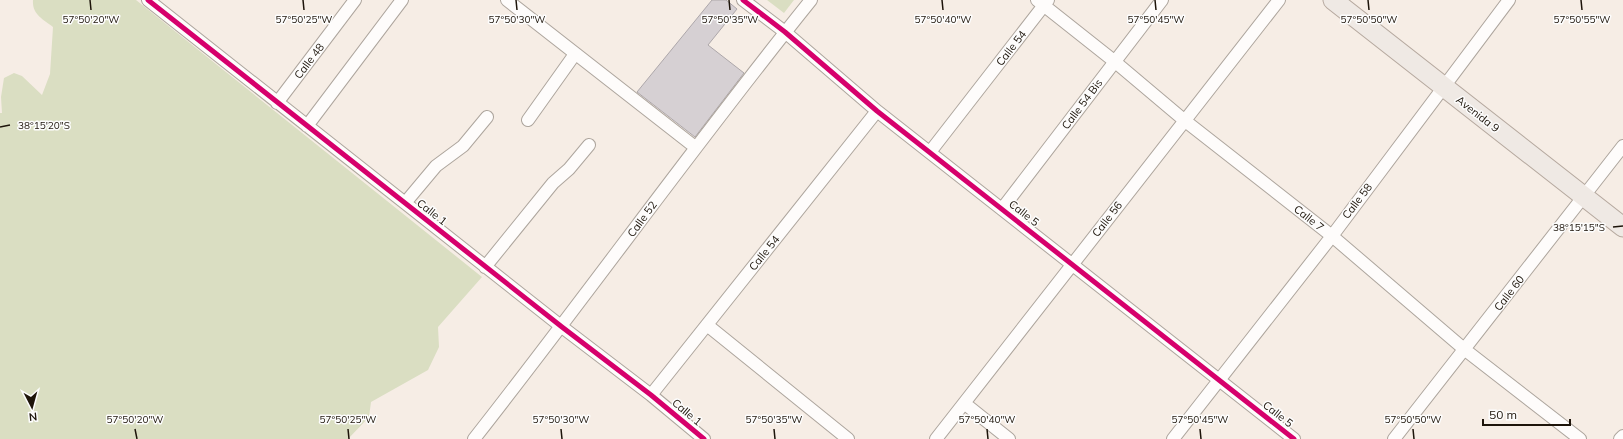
<svg xmlns="http://www.w3.org/2000/svg" width="1623" height="439" viewBox="0 0 1623 439" font-family="Mulish,sans-serif">
<style>
.green{fill:#dadec2}
.building{fill:#d6d0d3;stroke:#ada7aa}
.lines{fill:none;stroke-linecap:round;stroke-linejoin:round}
.street-casing{stroke:#ada59d;stroke-width:14}
.primary-casing{stroke:#b5a89e;stroke-width:21}
.street{stroke:#fefcfb;stroke-width:12}
.primary{stroke:#efe9e4;stroke-width:19}
.cycleway-casing{stroke:#fdfdfd;stroke-width:8}
.cycleway{stroke:#d6006c;stroke-width:5}
.ticks{fill:none;stroke:#1d140a;stroke-width:1.5}
.labels{text-anchor:middle;dominant-baseline:central;stroke-width:3;stroke-linejoin:round;paint-order:stroke}
.street-label{font-size:11px;fill:#1d140a;stroke:#fdfdfd}
.ticks-label{font-size:10px;text-anchor:middle;fill:#1d140a;stroke:#fdfdfd;stroke-width:3;stroke-linejoin:round;paint-order:stroke}
</style>
<rect width="100%" height="100%" fill="#f6ede5"/>
<path class="green" d="M33,0H136L482,277L438,327L439,347L428,370L371,402L369,417L348,439H0V113H2L1,97L4,78L14,73L22,76L42,95L50,74L53,27C43,19 32,15 33,0Z
M767,0H794L784,13Z"/>
<path class="building" d="M712,0H726L737,9L708,45L744,73L695,137L637,92Z"/>
<g class="lines">
<defs>
<path id="street" d="M148,0L562,327L651,395L704,439
M507,0L695,147
M743,0L785,32L877,111L1294,439
M1037,0L1114,61L1184,120L1332,236L1464,349L1580,439
M277,103L355,0
M528,120L575,54
M307,126L402,0
M930,152L1048,0
M405,203L436,166L463,146L487,117
M1002,209L1162,0
M485,267L553,183L569,169L589,145
M707,325L848,439
M651,395L877,111
M964,403L1009,439
M474,439C588,294 695,144 811,0
M936,439L1279,0
M1173,439L1332,236L1509,0
M1394,439L1623,146
M1620,439L1623,436"/>
<path id="primary" d="M1333,0L1623,227"/>
</defs>
<use href="#street" class="street-casing"/>
<use href="#primary" class="primary-casing"/>
<use href="#street" class="street"/>
<use href="#primary" class="primary"/>
<defs>
<path id="cycleway" d="M148,0L562,327L651,395L704,439
M743,0L785,32L877,111L1294,439"/>
</defs>
<use href="#cycleway" class="cycleway-casing"/>
<use href="#cycleway" class="cycleway"/>
</g>
<path class="ticks" d="M90,0L91,10M303,0L304,10M516,0L517,10M729,0L730,10M942,0L943,10M1155,0L1156,10M1368,0L1369,10M1581,0L1582,10M0,127L10,125M1613,227L1623,226M135,429L137,439M348,429L349,439M561,429L562,439M774,429L775,439M987,429L988,439M1200,429L1201,439M1413,429L1414,439"/>
<g class="labels">
<g class="street-label">
<text transform="translate(1011 48) rotate(-52)">Calle 54</text>
<text transform="translate(309 61) rotate(-53)">Calle 48</text>
<text transform="translate(1082 104) rotate(-53)">Calle 54 Bis</text>
<text transform="translate(1478 114) rotate(38)">Avenida 9</text>
<text transform="translate(1357 201) rotate(-53)">Calle 58</text>
<text transform="translate(432 212) rotate(38)">Calle 1</text>
<text transform="translate(1024 213) rotate(38)">Calle 5</text>
<text transform="translate(1309 218) rotate(38)">Calle 7</text>
<text transform="translate(642 219) rotate(-54)">Calle 52</text>
<text transform="translate(1107 219) rotate(-52)">Calle 56</text>
<text transform="translate(764 253) rotate(-51)">Calle 54</text>
<text transform="translate(1509 293) rotate(-52)">Calle 60</text>
<text transform="translate(687 412) rotate(40)">Calle 1</text>
<text transform="translate(1278 414) rotate(38)">Calle 5</text>
</g>
</g>
<g class="ticks-label">
<text x="91" y="23">57°50'20"W</text>
<text x="304" y="23">57°50'25"W</text>
<text x="517" y="23">57°50'30"W</text>
<text x="730" y="23">57°50'35"W</text>
<text x="943" y="23">57°50'40"W</text>
<text x="1156" y="23">57°50'45"W</text>
<text x="1369" y="23">57°50'50"W</text>
<text x="1582" y="23">57°50'55"W</text>
<text x="44" y="129">38°15'20"S</text>
<text x="1579" y="231">38°15'15"S</text>
<text x="135" y="423">57°50'20"W</text>
<text x="348" y="423">57°50'25"W</text>
<text x="561" y="423">57°50'30"W</text>
<text x="774" y="423">57°50'35"W</text>
<text x="987" y="423">57°50'40"W</text>
<text x="1200" y="423">57°50'45"W</text>
<text x="1413" y="423">57°50'50"W</text>
</g>
<g transform="translate(32 407) rotate(174)" stroke="#fdfdfd" stroke-width="3" paint-order="stroke">
<path d="M0-3L7 15L0 10L-7 15Z" fill="#1d140a"/>
<text y="-6" font-size="11" font-weight="bold" text-anchor="middle" fill="#1d140a">N</text>
</g>
<path d="M1483 419v6h87v-6" fill="none" stroke="#1d140a" stroke-width="2"/>
<text x="1489" y="419" font-size="12" fill="#1d140a" stroke="#fdfdfd" stroke-width="3" paint-order="stroke">50 m</text>
</svg>
